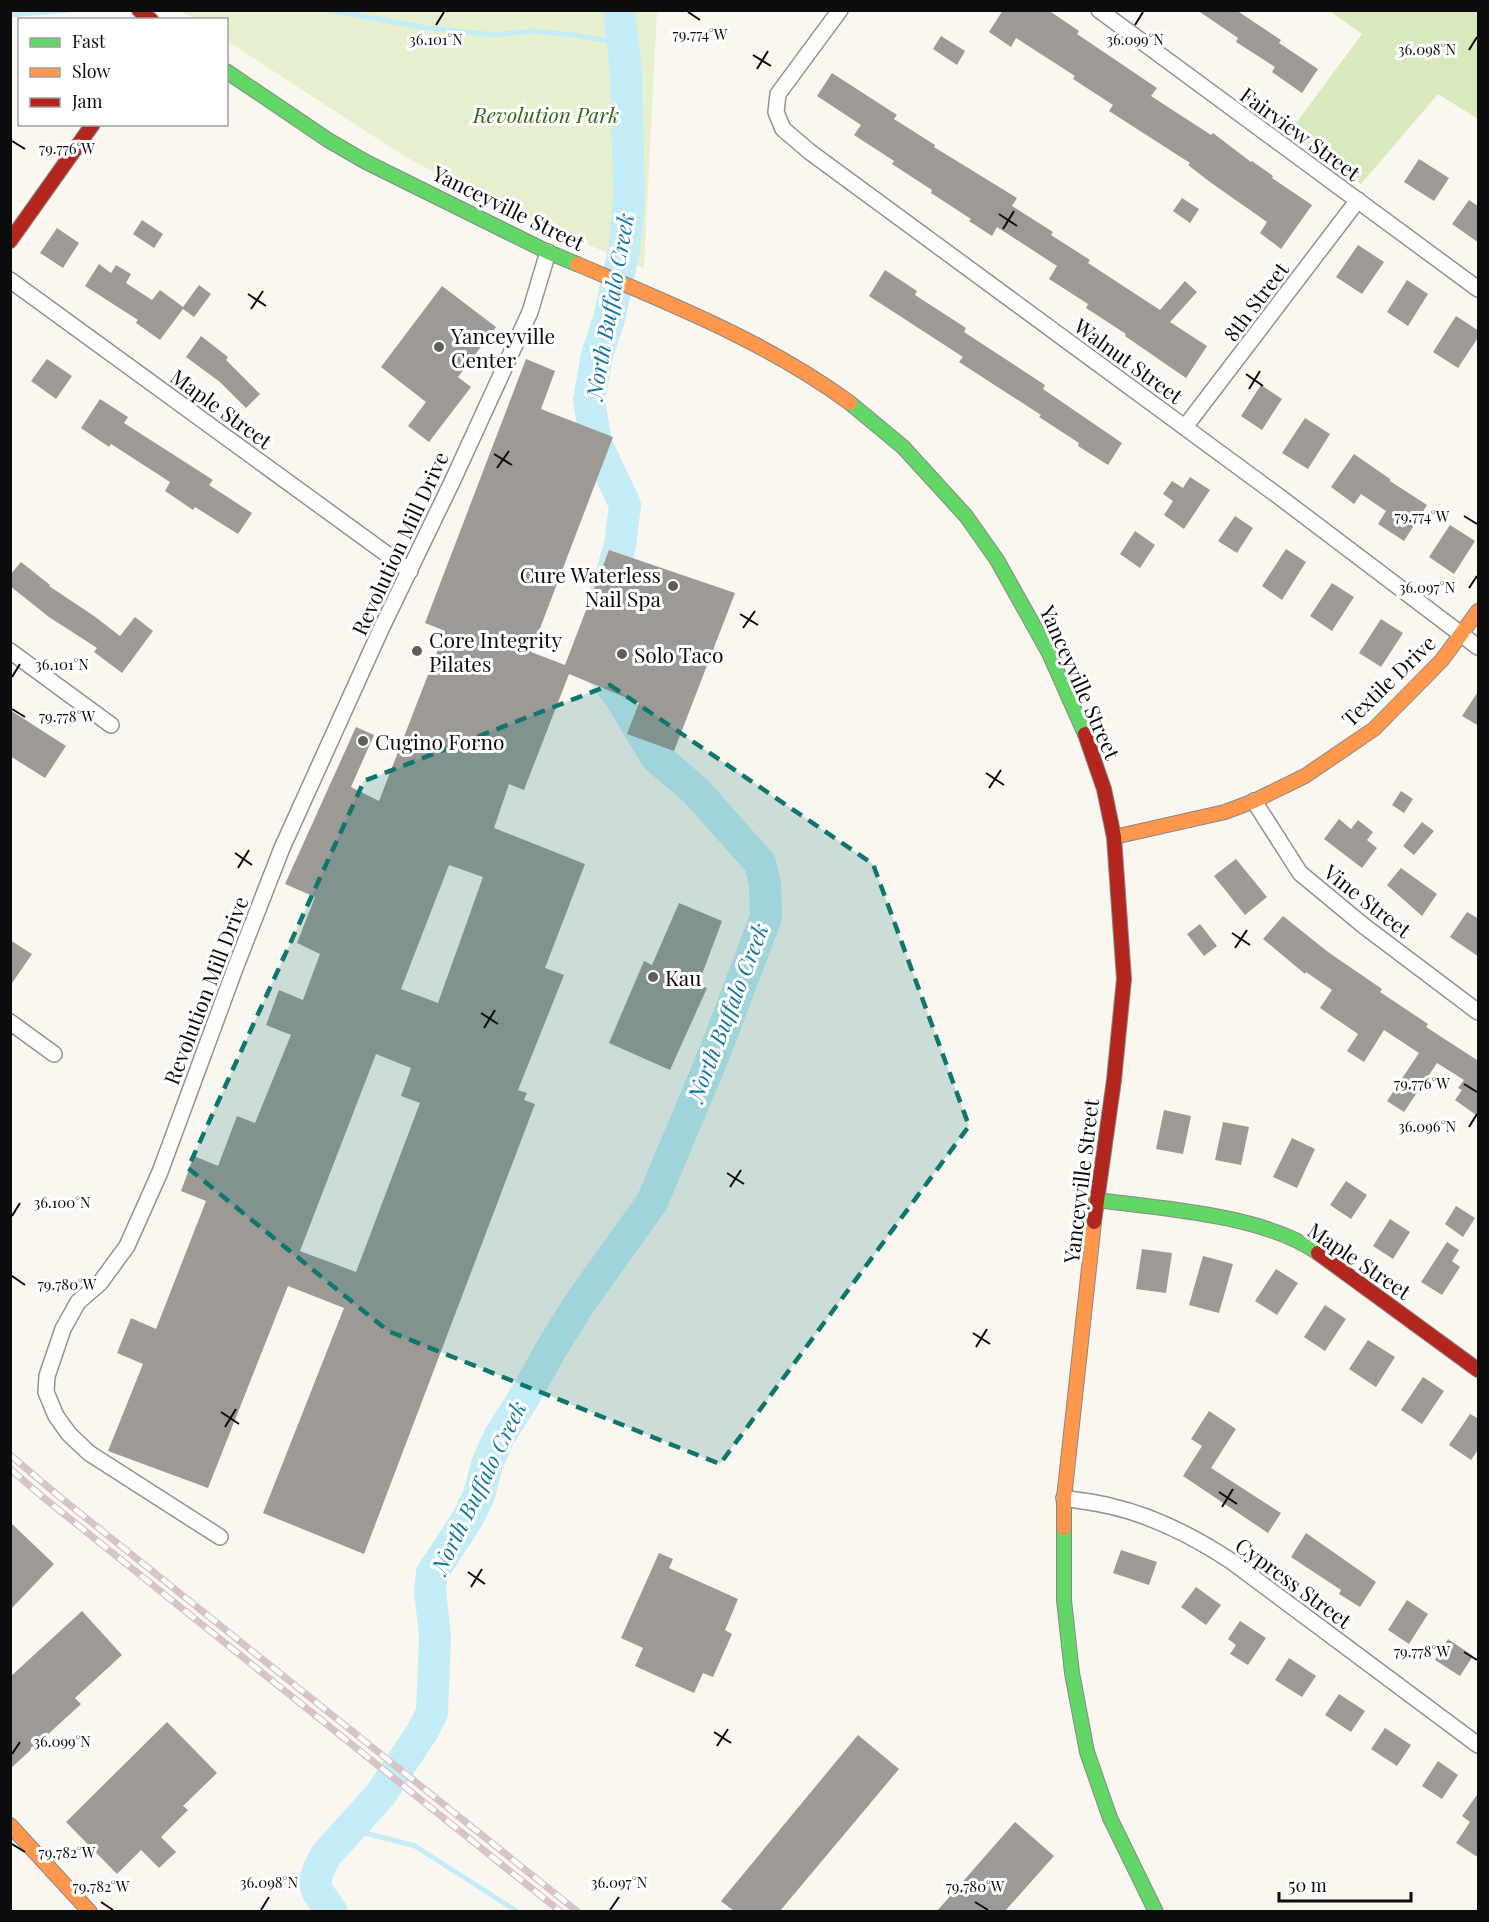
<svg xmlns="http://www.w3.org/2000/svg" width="1489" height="1922" viewBox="0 0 1489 1922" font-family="'Playfair Display',serif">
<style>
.green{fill:#e7f0ce}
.forest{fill:#d8e9bc}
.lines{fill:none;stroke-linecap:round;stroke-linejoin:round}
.stream{stroke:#c3ecf6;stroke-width:5}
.river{stroke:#c3ecf6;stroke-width:32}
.building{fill:#9d9a96;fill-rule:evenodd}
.street-casing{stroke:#93928f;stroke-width:18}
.fast-casing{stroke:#8a8885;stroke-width:16}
.slow-casing{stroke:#8a8885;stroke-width:16}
.jam-casing{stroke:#8a8885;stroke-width:16}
.street{stroke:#fefefd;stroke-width:15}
.fast{stroke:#63d668;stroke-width:14}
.slow{stroke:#ff974d;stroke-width:14}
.jam{stroke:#b3261e;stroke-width:14}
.rail-casing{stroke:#d8c3c6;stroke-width:7}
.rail{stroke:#fff;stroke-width:4.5;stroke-dasharray:14;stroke-linecap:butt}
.marked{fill:#0f766e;fill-opacity:0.2;stroke:#0f766e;stroke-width:4.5;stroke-dasharray:12 8;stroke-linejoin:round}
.ticks{fill:none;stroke:#0c0c0c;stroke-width:2}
.poi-dot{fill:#5f5e5c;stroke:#fff;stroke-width:2}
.labels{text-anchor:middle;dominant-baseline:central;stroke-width:6;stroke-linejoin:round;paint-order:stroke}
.park-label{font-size:21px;font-style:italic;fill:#336619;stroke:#fff}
.street-label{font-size:21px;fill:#0c0c0c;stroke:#fff}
.poi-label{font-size:21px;fill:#0c0c0c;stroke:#fff;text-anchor:start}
.water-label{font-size:22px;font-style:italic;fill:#0f76a3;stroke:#fff}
.ticks-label{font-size:15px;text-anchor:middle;fill:#0c0c0c;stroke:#fff;stroke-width:6;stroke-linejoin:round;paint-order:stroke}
</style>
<rect width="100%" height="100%" fill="#faf7f0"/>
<path class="green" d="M181,11H657L644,268L502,209L404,156L227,41L226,20L195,19Z"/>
<path class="forest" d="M1330,11H1478V119L1438,94L1361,184L1291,130L1362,34Z"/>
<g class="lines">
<path class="stream" d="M328,10L428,28L495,35L532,31L574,35L623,43
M10,15L70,10
M350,1829L415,1846L518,1912"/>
<path class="river" d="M605,594L620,546L625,505L596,443L589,400L597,355L609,319L624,250L627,225L629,193L626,72L619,10
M332,1912L317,1891L315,1880L319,1869L326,1855L381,1794L422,1732L432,1713L435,1636L430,1590L432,1573L468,1518L479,1495L487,1464L499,1437L526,1394L553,1346L579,1304L652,1202L715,1052L766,917L765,884L760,863L696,791L656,757L620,697L593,660"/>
</g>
<path class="building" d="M1003,10H1048L1079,31L1077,34L1157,88L1151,96L1211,135L1213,133L1251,162L1252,161L1273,176L1272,178L1312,205L1281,249L1260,233L1267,222L1210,182L1188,165L1190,163L1109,111L1113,105L1073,79L1075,76L1016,38L1011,47L989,32Z
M1197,10H1236L1281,40L1279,43L1318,69L1302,93L1272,72L1275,67L1236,42L1238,38Z
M941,36L965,51L957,65L933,49Z
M832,73L897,115L894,119L935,145L934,147L1017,198L1012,206L1053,232L1051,235L1090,260L1088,263L1160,310L1185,281L1197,292L1170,322L1207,346L1186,378L1125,336L1126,334L1086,308L1088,304L1049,279L1057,266L997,227L992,236L969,221L971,219L931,193L932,190L892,164L894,161L854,135L861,125L817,96Z
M1419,159L1449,178L1434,201L1404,182Z
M1182,198L1199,209L1190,223L1173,211Z
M1469,200L1479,207V243L1452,224Z
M142,220L163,234L154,248L133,234Z
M57,228L79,243L63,268L40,253Z
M1358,245L1384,262L1362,294L1336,277Z
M99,264L111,273L116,265L131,274L126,283L152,300L160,290L183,307L199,285L211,294L194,317L183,309L160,340L136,323L138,320L85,286Z
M885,270L917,291L915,295L966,328L964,332L1045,385L1043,389L1122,443L1108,465L1078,446L1079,443L1039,417L1041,415L959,362L963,357L869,296Z
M1407,280L1428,294L1408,326L1387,312Z
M442,286L496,327L458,377L471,387L429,442L408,426L426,402L381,367Z
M1456,316L1479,331V336L1458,368L1433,352Z
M201,336L228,357L226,360L260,394L246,408L220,382L186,357Z
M47,359L72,376L56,399L31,381Z
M526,359L555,371L541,409L613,437L531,652L565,665L609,550L735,593L674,751L627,734L639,703L569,674L524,790L509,784L494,828L585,864L545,968L564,975L518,1090L527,1093L524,1100L535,1104L364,1554L263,1513L344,1308L288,1286L208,1488L108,1451L143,1364L117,1353L131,1318L156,1329L206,1201L181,1191L194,1156L218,1166L237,1116L255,1123L291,1035L266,1025L279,990L303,1000L320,954L297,943L315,897L285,884L356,727L374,735L351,787L379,801L445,631L425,623ZM449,865L483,877L438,1003L401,989ZM376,1054L411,1068L401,1096L420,1103L356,1272L300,1251Z
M1261,385L1282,399L1262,430L1241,416Z
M100,399L128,417L124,423L213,480L209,485L252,513L238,534L195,507L193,510L165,491L170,482L111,444L109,447L81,428Z
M1305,418L1330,434L1308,469L1282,453Z
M1354,454L1390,479V481L1427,505L1404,541L1378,524L1386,511L1361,494L1354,504L1331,487Z
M1190,477L1210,490L1184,529L1164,515L1173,501L1163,494L1172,481L1183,488Z
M1235,516L1253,528L1237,553L1218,541Z
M1450,525L1475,541L1454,574L1429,557Z
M1135,531L1155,545L1140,568L1120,554Z
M1286,549L1306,562L1282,600L1262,586Z
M21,562L50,585L49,586L94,616L120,636L135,617L153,631L122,673L94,652L97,648L49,617L10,586V575Z
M1332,583L1354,597L1332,631L1310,616Z
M1381,619L1403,633L1381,667L1359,653Z
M1479,690V726L1462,716Z
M10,710L66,746L45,778L10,756Z
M1401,791L1413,799L1404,813L1392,805Z
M1339,819L1351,829L1358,820L1373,832L1367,840L1377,848L1362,868L1324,839Z
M1422,822L1434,831L1414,855L1403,846Z
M1236,859L1267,897L1245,915L1214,876Z
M1401,868L1437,894L1422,916L1387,885Z
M679,903L722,921L698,985L707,988L670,1070L609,1043L644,961L652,965Z
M1467,912L1479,919V957L1450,937Z
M1283,916L1328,952L1382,989L1380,992L1428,1024L1426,1027L1477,1060L1479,1058V1117L1455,1100L1462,1090L1458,1088L1464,1080L1437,1063L1404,1112L1387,1101L1419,1053L1384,1030L1364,1062L1347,1051L1358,1034L1320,1008L1332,990L1306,972L1305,974L1263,939Z
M1200,924L1217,946L1204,956L1187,934Z
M10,940L32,954L10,986Z
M1164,1110L1191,1116L1183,1154L1156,1149Z
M1223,1122L1249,1127L1241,1165L1215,1160Z
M1292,1138L1315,1149L1297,1188L1273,1177Z
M1346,1181L1367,1195L1351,1219L1330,1205Z
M1456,1206L1475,1218L1463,1237L1445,1224Z
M1390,1219L1410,1232L1393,1259L1373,1246Z
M1447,1242L1459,1250L1452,1261L1460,1267L1442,1295L1421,1282Z
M1142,1249L1172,1253L1166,1293L1136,1289Z
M1203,1256L1233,1264L1219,1313L1189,1305Z
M1276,1269L1298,1283L1277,1315L1255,1301Z
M1325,1305L1346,1319L1325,1351L1304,1337Z
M1368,1340L1395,1357L1376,1387L1349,1369Z
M1423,1377L1444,1391L1422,1424L1401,1410Z
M1209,1411L1236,1429L1211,1468L1281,1513L1268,1533L1183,1476L1202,1446L1191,1439Z
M1470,1414L1479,1419V1448L1471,1460L1449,1445Z
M10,1522L54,1564L10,1610Z
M1306,1533L1376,1582L1360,1607L1339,1594L1341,1590L1291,1557Z
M1121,1550L1157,1562L1149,1585L1113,1573Z
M659,1553L673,1559L669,1568L738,1599L725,1630L732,1634L713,1677L703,1673L694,1693L635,1666L643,1648L621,1638Z
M1196,1587L1221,1605L1206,1625L1181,1607Z
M1407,1600L1428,1614L1409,1644L1388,1630Z
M82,1611L122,1655L75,1698L81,1704L10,1769V1677Z
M1240,1621L1266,1638L1248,1665L1230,1654L1236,1645L1228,1639Z
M1448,1639L1473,1656L1460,1676L1435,1660Z
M1289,1658L1316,1676L1302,1697L1275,1680Z
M1339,1694L1365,1711L1351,1732L1325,1715Z
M167,1722L217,1773L183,1806L188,1810L161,1837L176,1852L159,1868L141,1850L117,1874L66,1822Z
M1385,1728L1411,1745L1397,1766L1371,1749Z
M858,1735L899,1769L780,1911H734L721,1901Z
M1438,1761L1458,1775L1442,1799L1422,1786Z
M1479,1792V1858L1456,1843L1470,1822L1462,1816Z
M1015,1822L1054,1856L1005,1911H937Z"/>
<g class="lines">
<defs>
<path id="street" d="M840,10L778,94L776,112L783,129L810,152L1277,495L1478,647
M1099,10L1478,289
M10,280L410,571
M1185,427L1358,200
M10,651L111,725
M1254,801L1300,873L1364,926L1478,1012
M10,1022L54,1054
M1064,1498C1079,1501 1095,1502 1110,1506C1154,1516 1193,1536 1231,1561L1478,1745
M220,1537L89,1453L69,1434L56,1416L46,1392L47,1376L63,1329L78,1302L100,1283L127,1246L160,1172L236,966L282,848L382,627L452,482L530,312L548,252"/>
<path id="fast" d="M226,71L328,140L366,162L548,252L577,264
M850,403L903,447L966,516L997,560L1049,653L1085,734
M1096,1200C1160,1208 1265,1215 1318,1253
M1064,1528V1600L1072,1673L1087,1752L1110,1818L1156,1912"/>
<path id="slow" d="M577,264C671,304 767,342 850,403
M1114,837L1225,812L1254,801L1305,776L1374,729L1442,660L1478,611
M1064,1528V1498L1094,1222
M10,1825L90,1912"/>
<path id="jam" d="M139,10L151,20
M10,241L93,124
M1085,734L1104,789L1114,837L1124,979L1114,1080L1094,1222
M1318,1253L1478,1370"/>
</defs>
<use href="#street" class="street-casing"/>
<use href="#fast" class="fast-casing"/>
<use href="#slow" class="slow-casing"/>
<use href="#jam" class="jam-casing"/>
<use href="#street" class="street"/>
<use href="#fast" class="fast"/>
<use href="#slow" class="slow"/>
<use href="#jam" class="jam"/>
<defs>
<path id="rail" d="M10,1455L61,1498L578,1912
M10,1469L44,1498L561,1912"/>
</defs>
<use href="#rail" class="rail-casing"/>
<use href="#rail" class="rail"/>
</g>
<path class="marked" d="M610,685L873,864L969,1126L720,1464L388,1331L188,1168L364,781Z"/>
<path class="ticks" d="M688,12L700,20M436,25L444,12M1135,25L1143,12M1469,50L1477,37M753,55L771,66M757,69L768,51M12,141L25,149M999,214L1017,226M1003,229L1014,211M248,294L266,306M251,309L263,291M1246,374L1263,386M1249,389L1260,371M494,454L512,465M497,468L509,451M1464,516L1477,524M1469,588L1477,576M740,614L758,625M743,628L755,611M12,677L20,664M12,709L25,717M986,773L1004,785M989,788L1001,770M235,853L252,865M238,868L249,850M1232,933L1250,945M1235,948L1247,930M481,1013L498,1024M484,1028L495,1010M1464,1084L1477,1092M1469,1127L1477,1114M727,1173L744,1184M730,1187L741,1170M12,1216L20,1203M12,1276L25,1285M973,1333L990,1344M976,1347L987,1329M221,1412L239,1424M225,1427L236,1409M1219,1492L1237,1504M1222,1507L1233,1489M468,1572L485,1584M471,1587L482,1569M1464,1652L1477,1660M714,1732L731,1743M717,1746L728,1729M12,1754L20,1742M12,1844L25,1852M101,1902L113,1910M975,1902L988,1910M261,1910L269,1897M610,1910L619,1897"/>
<g class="poi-dot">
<circle cx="439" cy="347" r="6"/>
<circle cx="673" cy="586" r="6"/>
<circle cx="417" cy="651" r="6"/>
<circle cx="622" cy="654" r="6"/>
<circle cx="363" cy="741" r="6"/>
<circle cx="653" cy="977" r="6"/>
</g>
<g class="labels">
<g class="park-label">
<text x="546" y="114">Revolution Park</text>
</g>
<g class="street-label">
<text transform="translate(1301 133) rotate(36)">Fairview Street</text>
<text transform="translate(509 207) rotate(26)">Yanceyville Street</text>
<text transform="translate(1255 301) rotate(-53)">8th Street</text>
<text transform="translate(1129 360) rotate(36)">Walnut Street</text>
<text transform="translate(222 408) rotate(36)">Maple Street</text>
<text transform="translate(399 543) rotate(-65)">Revolution Mill Drive</text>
<text transform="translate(1388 680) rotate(-44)">Textile Drive</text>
<text transform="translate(1081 682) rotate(66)">Yanceyville Street</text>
<text transform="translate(1368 900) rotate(38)">Vine Street</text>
<text transform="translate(205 990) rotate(-69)">Revolution Mill Drive</text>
<text transform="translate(1080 1181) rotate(-83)">Yanceyville Street</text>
<text transform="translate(1360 1260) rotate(34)">Maple Street</text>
<text transform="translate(1294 1582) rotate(36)">Cypress Street</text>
</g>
<g class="poi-label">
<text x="451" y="335">Yanceyville<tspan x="451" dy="24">Center</tspan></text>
<text x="661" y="574" text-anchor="end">Cure Waterless<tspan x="661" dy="24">Nail Spa</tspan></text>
<text x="429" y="639">Core Integrity<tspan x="429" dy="24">Pilates</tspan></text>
<text x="634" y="654">Solo Taco</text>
<text x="375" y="741">Cugino Forno</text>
<text x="665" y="977">Kau</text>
</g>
<g class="water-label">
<text transform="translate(609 306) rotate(-80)">North Buffalo Creek</text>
<text transform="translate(727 1012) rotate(-69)">North Buffalo Creek</text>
<text transform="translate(478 1487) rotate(-64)">North Buffalo Creek</text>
</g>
</g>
<g class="ticks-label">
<text x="700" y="40">79.774°W</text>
<text x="436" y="45">36.101°N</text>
<text x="1135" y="45">36.099°N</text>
<text x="1427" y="55">36.098°N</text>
<text x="67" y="154">79.776°W</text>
<text x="1422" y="522">79.774°W</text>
<text x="1427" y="593">36.097°N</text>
<text x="62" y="670">36.101°N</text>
<text x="67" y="722">79.778°W</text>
<text x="1422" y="1089">79.776°W</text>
<text x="1427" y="1132">36.096°N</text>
<text x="62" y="1208">36.100°N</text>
<text x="67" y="1290">79.780°W</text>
<text x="1422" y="1657">79.778°W</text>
<text x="62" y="1747">36.099°N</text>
<text x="67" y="1858">79.782°W</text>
<text x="269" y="1888">36.098°N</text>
<text x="619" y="1888">36.097°N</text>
<text x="101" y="1892">79.782°W</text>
<text x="975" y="1892">79.780°W</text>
</g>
<rect width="1489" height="1922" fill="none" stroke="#0c0c0c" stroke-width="24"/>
<rect x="18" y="18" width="210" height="108" fill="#ffffff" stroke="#9e9e9e" stroke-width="1.5"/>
<rect x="30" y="38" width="30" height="9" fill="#63d668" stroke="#9e9e9e" stroke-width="1.5"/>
<text x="72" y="48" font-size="18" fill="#0c0c0c">Fast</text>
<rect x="30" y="68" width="30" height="9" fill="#ff974d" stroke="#9e9e9e" stroke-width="1.5"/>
<text x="72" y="78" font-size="18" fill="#0c0c0c">Slow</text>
<rect x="30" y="98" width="30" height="9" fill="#b3261e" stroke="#9e9e9e" stroke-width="1.5"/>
<text x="72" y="108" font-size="18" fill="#0c0c0c">Jam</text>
<path d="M1279 1892v9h132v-9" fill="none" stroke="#0c0c0c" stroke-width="3"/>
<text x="1288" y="1892" font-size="18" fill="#0c0c0c" stroke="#ffffff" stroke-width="4.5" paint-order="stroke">50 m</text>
</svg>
